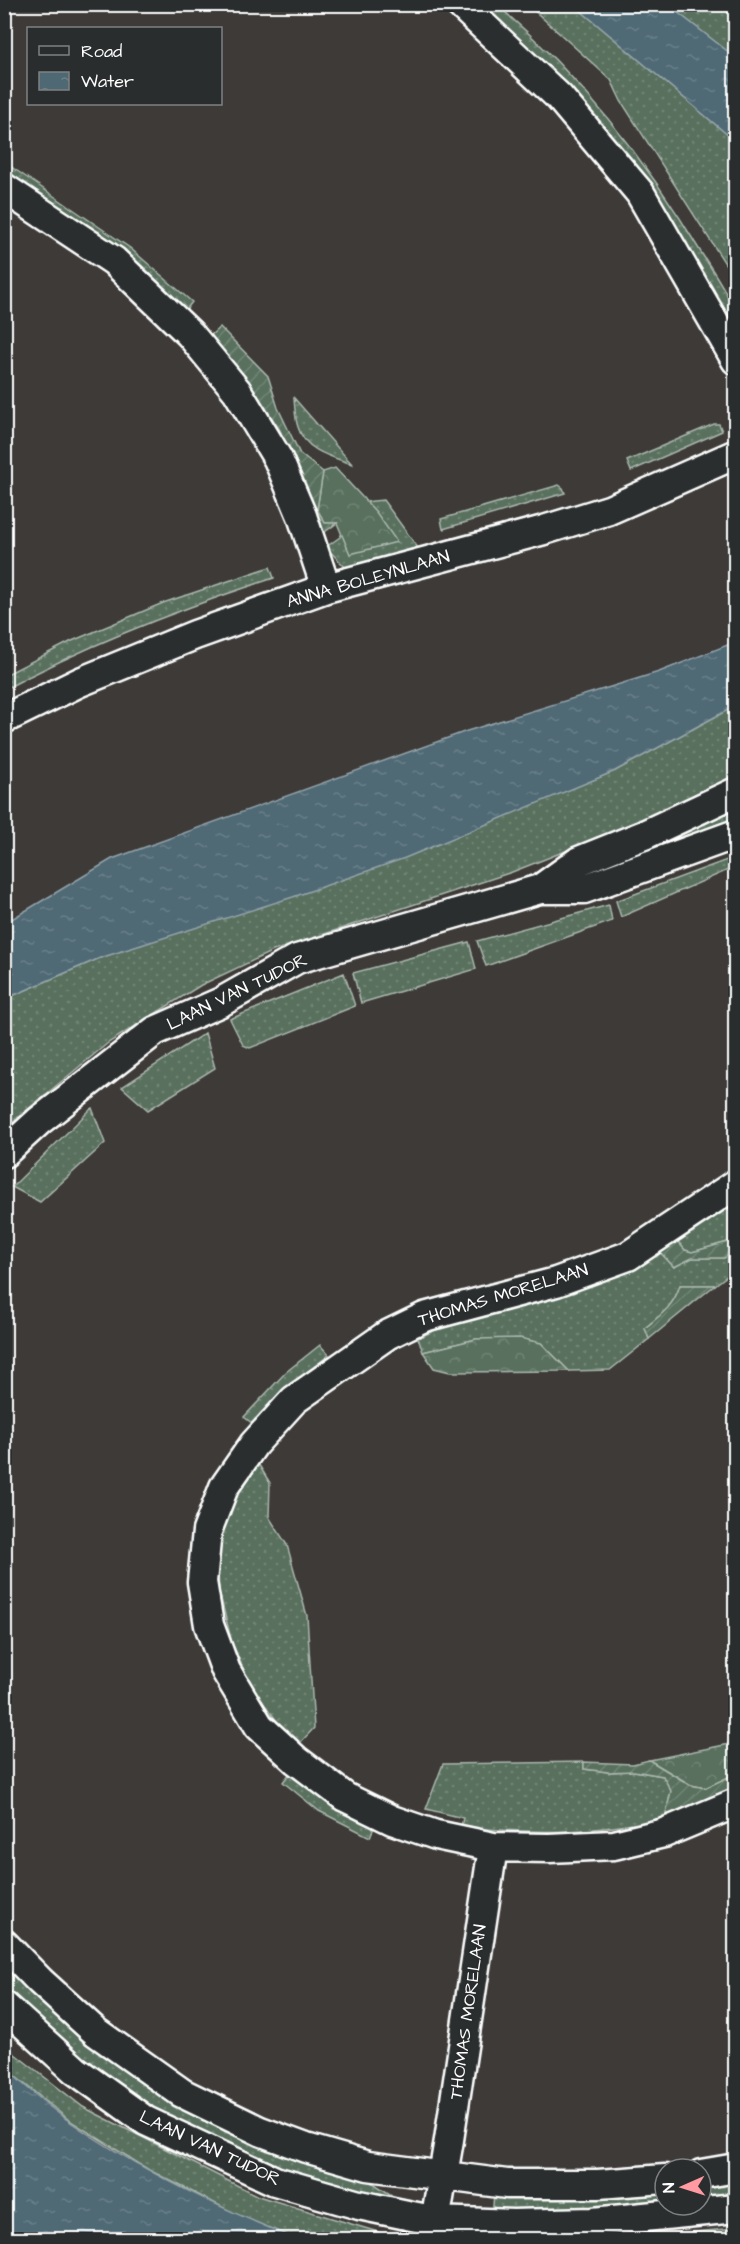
<svg xmlns="http://www.w3.org/2000/svg" width="740" height="2244" viewBox="0 0 740 2244" font-family="'Architects Daughter',sans-serif">
<style>
.grass{fill:url(#grass-dots);stroke:#acb8ae;stroke-width:1.5}
.forest{fill:url(#forest-crowns);stroke:#acb8ae;stroke-width:1.5}
.garden{fill:url(#garden-furrows);stroke:#acb8ae;stroke-width:1.5}
.water{fill:url(#water-ripples);stroke:#95a5ac;stroke-width:1.5}
.lines{fill:none;stroke-linecap:round;stroke-linejoin:round}
.minor-casing{stroke:#fff;stroke-width:33}
.minor{stroke:#2a2d2e;stroke-width:28}
.labels{text-anchor:middle;dominant-baseline:central;stroke-width:4.5;stroke-linejoin:round;paint-order:stroke}
.street-label{font-size:18px;fill:#fff;stroke:#2a2d2e}
</style>
<defs>
<pattern id="grass-dots" width="8" height="8" patternUnits="userSpaceOnUse" patternTransform="scale(1.5)"><rect width="8" height="8" fill="#58705d"/><path d="M2 2h.1M6 6h.1" fill="none" stroke="#718575" stroke-width="1.8" stroke-linecap="round"/></pattern>
<pattern id="forest-crowns" width="20" height="18" patternUnits="userSpaceOnUse" patternTransform="scale(1.5)"><rect width="20" height="18" fill="#58705d"/><path d="M2 6a3 3 0 1 1 6 0M12 15a3 3 0 1 1 6 0" fill="none" stroke="#718575"/></pattern>
<pattern id="garden-furrows" width="10" height="10" patternUnits="userSpaceOnUse" patternTransform="scale(1.5)"><rect width="10" height="10" fill="#58705d"/><path d="M-1 1l2-2M0 10L10 0M9 11l2-2" fill="none" stroke="#718575"/></pattern>
<pattern id="water-ripples" width="26" height="14" patternUnits="userSpaceOnUse" patternTransform="scale(1.5)"><rect width="26" height="14" fill="#4f6974"/><path d="M2 4q2-2 4 0t4 0M15 11q2-2 4 0t4 0" fill="none" stroke="#698089"/></pattern>
</defs>
<rect width="100%" height="100%" fill="#3d3a38"/>
<filter id="ink" filterUnits="userSpaceOnUse"><feTurbulence type="fractalNoise" baseFrequency=".0167" numOctaves="2"/><feDisplacementMap in="SourceGraphic" scale="12" xChannelSelector="R" yChannelSelector="G"/><feConvolveMatrix kernelMatrix="1 2 1 2 8 2 1 2 1" color-interpolation-filters="sRGB"/></filter>
<g filter="url(#ink)">
<path class="grass" d="M480,5H497C579,75 647,161 702,254C711,268 733,300 735,314C736,320 735,327 735,332C690,249 639,168 577,96C548,63 513,33 480,5Z
M528,5H574L735,141V279L621,101L611,80Z
M668,5H735V57Z
M4,162L130,248L192,302L185,311L5,174Z
M294,399V398L352,464C332,457 305,451 298,427C295,419 295,408 294,399Z
M714,424H719L722,431L631,471L627,461Z
M559,485L563,488L565,493L443,529L441,519Z
M383,500L418,548L396,557L345,567L326,547L340,537L352,513L364,502Z
M270,567L274,578C182,608 91,643 5,689V675L72,641L163,603Z
M735,706V776L680,806L512,872L273,951L201,985L108,1043L5,1128V999L100,958L516,811L615,771Z
M735,802V819L573,880Z
M735,857V867L621,917L616,901Z
M609,905L612,921L486,966L477,941Z
M469,942L476,969L361,1003L353,973Z
M344,973L355,1006L250,1048L243,1045L230,1019Z
M205,1033L215,1068L148,1110L122,1087Z
M92,1108L105,1143L40,1202L12,1187Z
M735,1204V1240L692,1252L685,1250L678,1242Z
M735,1250V1265L728,1275L715,1285H680C674,1306 661,1315 645,1328L649,1339L610,1370L569,1371L541,1343L476,1339L423,1352L418,1338L455,1321L659,1251L674,1267L692,1258H724Z
M320,1345L329,1355L290,1385L253,1424L244,1417L286,1372Z
M257,1462L270,1483L269,1517L287,1545L307,1616L314,1728L300,1743L277,1721L252,1688L232,1643L219,1591L217,1553L230,1503Z
M584,1762V1769L608,1772L634,1771L663,1776L671,1791L665,1818C591,1834 536,1834 461,1827L463,1818L426,1809L443,1764Z
M291,1772L375,1825L370,1837L319,1811L283,1782Z
M4,1959L38,1997L367,2179L393,2196L394,2204H373L164,2124L5,1997Z
M4,2043L15,2054L83,2107L258,2196L378,2232L389,2239H297L244,2218L149,2170L69,2120L5,2068Z
M735,2177V2202L659,2213L573,2220H492L494,2192L632,2191L665,2187V2205H701V2182Z
M735,2228V2239H624Z"/>
<path class="forest" d="M335,468L376,512L397,542L350,554L337,523H325L317,509L323,472Z
M520,1338L541,1343L569,1371L450,1372L434,1368L423,1352L476,1339Z
M735,1743V1774L706,1788L691,1785L649,1760Z"/>
<path class="garden" d="M220,327L268,376L278,408L300,454L323,472L317,509L325,523H337L322,534L280,430L251,385L211,335Z
M735,1240V1250L724,1258H692L674,1267L659,1251L678,1242L685,1250L692,1252Z
M680,1285H715L649,1339L645,1328C661,1315 674,1306 680,1285Z
M649,1760L690,1785L705,1788L735,1774V1789L665,1818L671,1791L663,1776L634,1771L608,1772L584,1769V1762L633,1764Z"/>
<path class="water" d="M574,5H668L735,57V141Z
M735,642V706L615,771L405,858L293,897L100,958L5,999V923L112,859L467,731L659,672Z
M5,2068C26,2086 46,2105 69,2121C139,2170 218,2208 297,2239H5Z"/>
<g class="lines">
<defs>
<path id="minor" d="M460,4L559,97L640,193L736,360
M4,188L114,261L190,334L237,391L278,459L302,516L326,588
M4,719L80,682L195,635L326,588L544,530L609,510L736,454
M540,889L579,861L644,835L736,792
M4,1153L39,1121L155,1031L221,1002L297,959L540,889H584L736,834
M736,1184L628,1256L556,1282L424,1317L387,1335L294,1400L254,1444L224,1487L207,1531L202,1582L209,1625L226,1671L259,1726L296,1760L345,1797L392,1820L436,1835L493,1847L549,1848L614,1845L664,1833L736,1803
M4,1944L40,1981L96,2032L182,2093L260,2131L306,2148L368,2166L507,2184H598L665,2179
M4,2006L75,2070L146,2121L275,2181L359,2205L436,2221L513,2224L593,2222L736,2208
M701,2174L736,2168
M432,2239L449,2140L493,1847"/>
</defs>
<use href="#minor" class="minor-casing"/>
<use href="#minor" class="minor"/>
</g>
</g>
<g class="labels">
<g class="street-label">
<text transform="translate(368 579) rotate(-16)">ANNA BOLEYNLAAN</text>
<text transform="translate(237 992) rotate(-26)">LAAN VAN TUDOR</text>
<text transform="translate(503 1295) rotate(-17)">THOMAS MORELAAN</text>
<text transform="translate(468 2012) rotate(-82)">THOMAS MORELAAN</text>
<text transform="translate(210 2148) rotate(25)">LAAN VAN TUDOR</text>
</g>
</g>
<rect width="740" height="2244" fill="none" stroke="#2a2d2e" stroke-width="24"/>
<rect x="12" y="12" width="716" height="2220" fill="none" stroke="#fff" stroke-width="2" filter="url(#ink)"/>
<rect x="27" y="27" width="195" height="78" fill="#2a2d2e" stroke="#7f8182" stroke-width="1.5"/>
<rect x="39" y="46" width="30" height="9" fill="#2a2d2e" stroke="#7f8182" stroke-width="1.5"/>
<text x="81" y="57" font-size="18" fill="#ffffff">Road</text>
<rect x="39" y="72" width="30" height="18" fill="url(#water-ripples)" stroke="#7f8182" stroke-width="1.5"/>
<text x="81" y="87" font-size="18" fill="#ffffff">Water</text>
<g transform="translate(683 2187) rotate(267)"><circle r="28" fill="#2a2d2e" stroke="#7f8182" stroke-width="1.5"/>
<path d="M0-4.5L10 22L0 15L-10 22Z" fill="#ff9aa2"/>
<text y="-9" font-size="16" font-weight="bold" text-anchor="middle" fill="#ffffff">N</text>
</g>
</svg>
